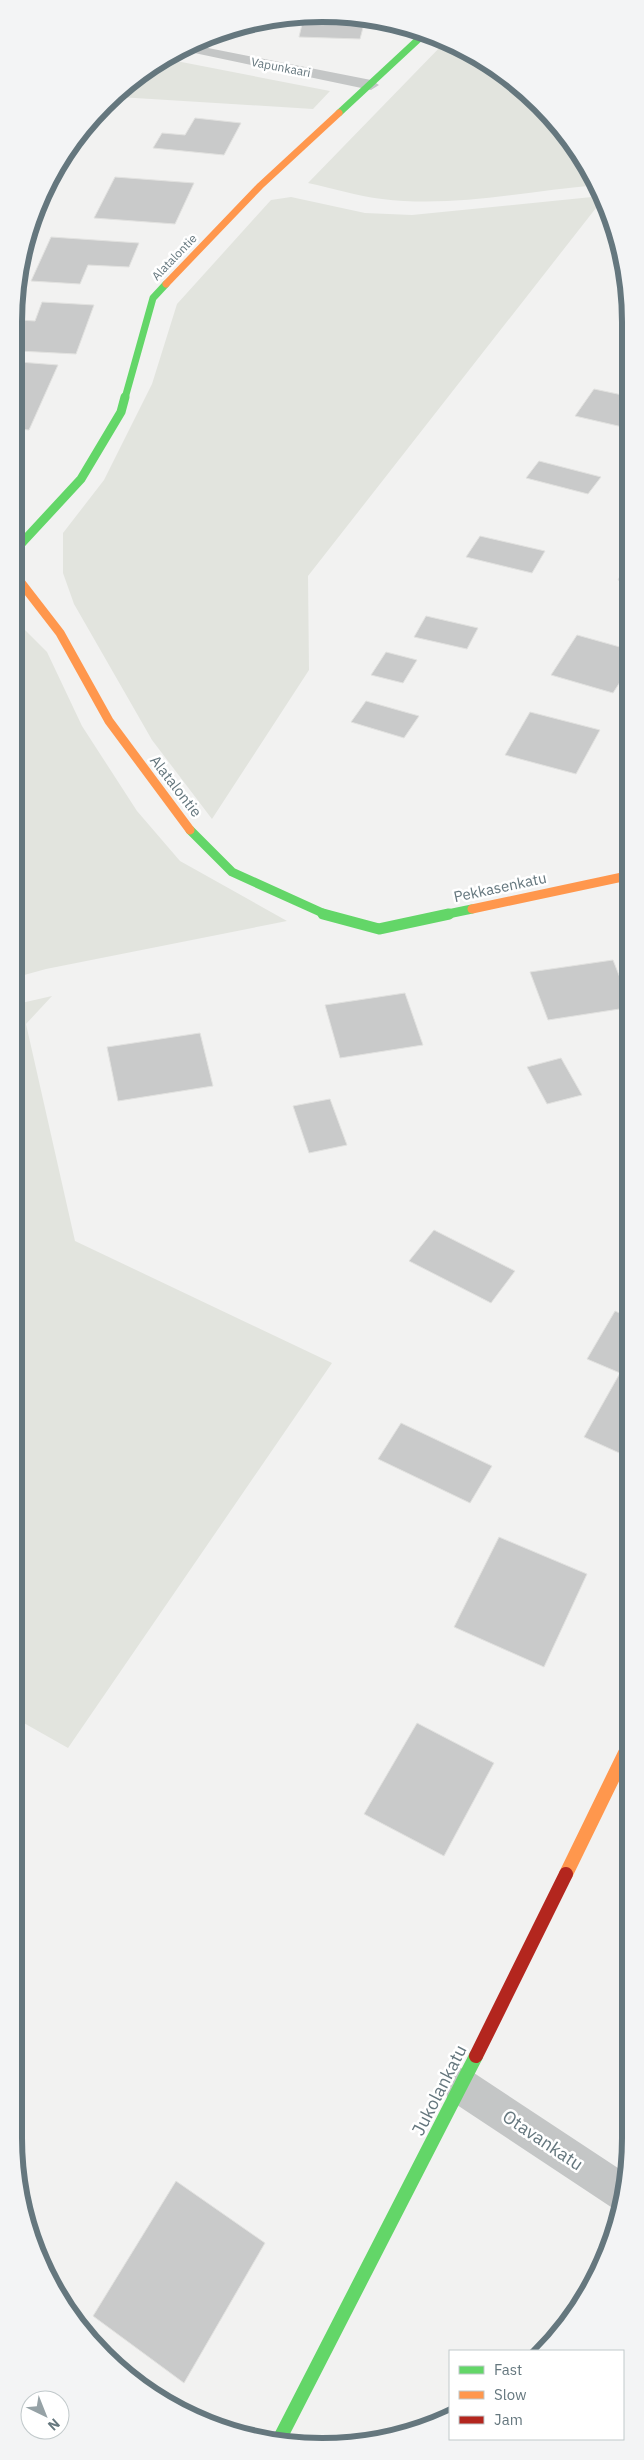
<svg xmlns="http://www.w3.org/2000/svg" width="644" height="2460" viewBox="0 0 644 2460" font-family="'IBM Plex Sans',sans-serif">
<style>
.green{fill:#e2e4de}
.building{fill:#c9caca;stroke:#e2e2e0}
.lines{fill:none;stroke-linecap:round;stroke-linejoin:round}
.street{fill:#c4c6c6;fill-rule:evenodd}
.fast-far3{stroke:#63d668;stroke-width:7}
.fast-far2{stroke:#63d668;stroke-width:9}
.fast-far1{stroke:#63d668;stroke-width:11}
.fast{stroke:#63d668;stroke-width:14}
.slow-far2{stroke:#ff974d;stroke-width:7}
.slow-far1{stroke:#ff974d;stroke-width:9}
.slow{stroke:#ff974d;stroke-width:14}
.jam{stroke:#b3261e;stroke-width:14}
.labels{text-anchor:middle;dominant-baseline:central;stroke-width:5;stroke-linejoin:round;paint-order:stroke}
.far-street-label{font-size:12px;fill:#65777e;stroke:#fff}
.street-label{font-size:15px;fill:#65777e;stroke:#fff}
.near-street-label{font-size:18px;fill:#65777e;stroke:#fff}
.rim{fill:none;stroke:#65777e;stroke-width:6}
</style>
<rect width="100%" height="100%" fill="#f2f2f1"/>
<path class="green" d="M444,43L476,55L554,119L598,185C527,191 454,208 382,199C357,196 332,188 308,183Z
M166,59L330,91L313,109L119,97L151,66Z
M602,196L603,199L308,576L309,670L212,819L152,740L74,604L63,573V533L104,480L152,384L177,304L271,200L291,197L365,213L412,215Z
M18,627L23,628L47,652L82,726L137,811L180,861L287,921L46,969L17,977Z
M52,996L26,1024L75,1241L332,1363L68,1748L15,1718L17,1004Z"/>
<path class="building" d="M261,20L259,29L241,28Z
M303,20H365L360,39L299,37Z
M195,118L241,123L224,155L153,148L162,133L185,135Z
M115,177L194,183L175,224L94,218Z
M51,237L139,243L129,267L88,265L80,284L31,281Z
M42,302L94,305L76,354L19,351V320L35,321Z
M19,362L58,365L29,430L19,429Z
M594,389L627,396V428L575,416Z
M539,461L601,477L588,494L526,478Z
M480,536L545,551L532,573L466,557Z
M627,563V582L618,580Z
M426,616L478,628L467,649L414,637Z
M577,635L627,649V671L613,693L551,675Z
M386,652L417,660L403,683L371,675Z
M366,701L419,716L404,738L351,722Z
M530,712L600,730L576,774L505,755Z
M613,960L626,993V1008L548,1020L530,972Z
M405,993L423,1045L340,1058L325,1005Z
M200,1033L213,1086L118,1101L107,1047Z
M561,1058L582,1095L547,1104L527,1067Z
M330,1099L347,1145L309,1153L293,1106Z
M434,1230L515,1271L491,1303L409,1261Z
M615,1311L626,1316V1456L584,1437L620,1373L587,1359Z
M401,1423L492,1466L470,1503L378,1459Z
M499,1537L587,1574L544,1667L454,1627Z
M417,1723L494,1763L444,1856L364,1814Z
M176,2181L265,2243L184,2383L93,2316Z"/>
<g class="lines">
<path class="street" d="M198,46L371,80L379,85L371,90L185,51Z
M461,2068L474,2073L624,2172V2198L619,2211L611,2207L448,2099L443,2086L448,2073Z"/>
<path class="fast-far3" d="M339,113L423,35
M125,398L153,298L166,284"/>
<path class="fast-far2" d="M19,546L81,479L121,412L125,397
M190,830L232,872L327,915
M443,915L472,909"/>
<path class="fast-far1" d="M323,914L379,929L449,914"/>
<path class="fast" d="M279,2440L476,2056"/>
<path class="slow-far2" d="M166,284L260,186L339,113"/>
<path class="slow-far1" d="M19,580L60,633L109,721L190,830
M472,909L627,876"/>
<path class="slow" d="M566,1874L625,1753"/>
<path class="jam" d="M476,2056L566,1874"/>
</g>
<g class="labels">
<g class="far-street-label">
<text transform="translate(281 67) rotate(11)">Vapunkaari</text>
<text transform="translate(174 257) rotate(-46)">Alatalontie</text>
</g>
<g class="street-label">
<text transform="translate(176 786) rotate(52)">Alatalontie</text>
<text transform="translate(500 887) rotate(-12)">Pekkasenkatu</text>
</g>
<g class="near-street-label">
<text transform="translate(439 2090) rotate(-63)">Jukolankatu</text>
<text transform="translate(543 2140) rotate(34)">Otavankatu</text>
</g>
</g>
<path d="M0 0H644V2460H0ZM322 22H322A300 300 0 0 1 622 322V2138A300 300 0 0 1 322 2438H322A300 300 0 0 1 22 2138V322A300 300 0 0 1 322 22Z" fill="#f3f4f5" fill-rule="evenodd"/>
<path class="rim" d="M322 22H322A300 300 0 0 1 622 322V2138A300 300 0 0 1 322 2438H322A300 300 0 0 1 22 2138V322A300 300 0 0 1 322 22Z"/>
<rect x="449" y="2350" width="175" height="90" fill="#ffffff" stroke="#c1c9cb"/>
<rect x="459" y="2366" width="25" height="8" fill="#63d668" stroke="#c1c9cb"/>
<text x="494" y="2375" font-size="15" fill="#65777e">Fast</text>
<rect x="459" y="2391" width="25" height="8" fill="#ff974d" stroke="#c1c9cb"/>
<text x="494" y="2400" font-size="15" fill="#65777e">Slow</text>
<rect x="459" y="2416" width="25" height="8" fill="#b3261e" stroke="#c1c9cb"/>
<text x="494" y="2425" font-size="15" fill="#65777e">Jam</text>
<g transform="translate(45 2415) rotate(137)"><circle r="24" fill="#ffffff" stroke="#c1c9cb"/>
<path d="M0-4L9 19L0 12L-9 19Z" fill="#96a2a6"/>
<text y="-8" font-size="14" font-weight="bold" text-anchor="middle" fill="#65777e">N</text>
</g>
</svg>
